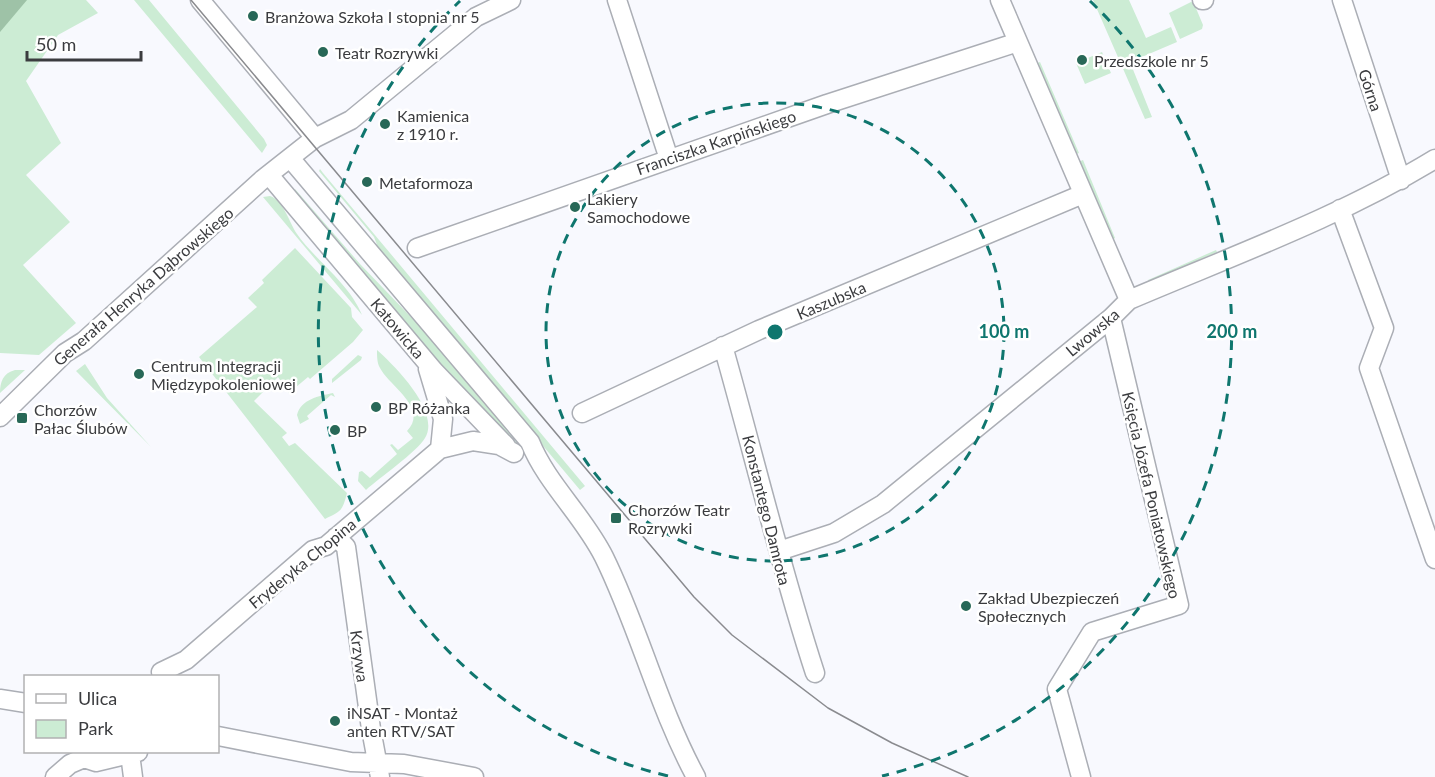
<svg xmlns="http://www.w3.org/2000/svg" width="1435" height="777" viewBox="0 0 1435 777" font-family="Lato,sans-serif">
<style>
.green{fill:#ccecd4}
.forest{fill:#9ec2a7}
.lines{fill:none;stroke-linecap:round;stroke-linejoin:round}
.minor-casing{stroke:#abaeb5;stroke-width:21}
.minor{stroke:#fff;stroke-width:18}
.tram{stroke:#8a8b8f;stroke-width:1.5}
.ring{fill:none;stroke:#0f766e;stroke-width:3;stroke-dasharray:10 8}
.poi-dot{fill:#286857;stroke:#fff;stroke-width:2}
.labels{text-anchor:middle;dominant-baseline:central;stroke-width:5;stroke-linejoin:round;paint-order:stroke}
.poi-label{font-size:16px;fill:#3b3c3f;stroke:#fff;text-anchor:start}
.street-label{font-size:16px;fill:#3b3c3f;stroke:#fff}
.centre{fill:#0f766e;stroke:#fff;stroke-width:3}
.ring-label{font-size:18px;text-anchor:middle;font-weight:bold;fill:#0f766e;stroke:#fff;stroke-width:5;stroke-linejoin:round;paint-order:stroke}
</style>
<rect width="100%" height="100%" fill="#f8f9fe"/>
<path class="green" d="M0,0H86L98,13L58,35L26,81L61,143L26,175L70,222L23,265L76,323L39,355L0,353Z
M134,0H149L264,139L267,145L262,153Z
M1093,0H1129L1146,38L1171,27L1177,42L1130,62L1152,117L1145,119Z
M1193,1L1203,25L1202,29L1180,39L1169,13Z
M1102,52L1111,73L1085,84L1076,63Z
M1040,62L1079,153L1074,155L1035,64Z
M1083,160L1115,238L1111,241L1078,162Z
M320,169L323,173L585,486L580,490L379,250L374,237L319,171Z
M295,189L360,264L435,342L523,450L465,394L295,192Z
M270,196C284,201 289,222 297,234C316,261 349,283 362,315L263,197Z
M295,248L351,308L352,317L363,330L353,342L310,379L308,377L289,393L278,377L254,401L287,433L282,437L289,446L295,443L347,493C342,513 340,511 325,519L199,357L257,307L248,298L264,283L262,280Z
M1216,250L1217,252L1149,282L1148,280Z
M377,350C395,366 441,412 425,438C417,452 379,478 366,490L358,481L359,472L362,471L370,478L397,454L390,445L392,444L398,450L413,438L407,431C429,408 390,387 380,368C377,363 377,356 377,350Z
M358,355L362,357L361,360L332,383V379Z
M85,364L107,398L151,447L76,371Z
M15,370H25L0,393C0,382 3,373 15,370Z
M333,393L335,397L331,395L307,416L309,419L300,424L297,415C301,399 319,396 333,393Z"/>
<path class="forest" d="M0,0H27L0,32Z"/>
<g class="lines">
<defs>
<path id="minor" d="M200,0L315,138
M617,0L669,159
M1000,0L1129,300
M1202,0H1204
M1342,0L1401,180
M290,158L530,442C547,484 583,515 604,557C639,628 658,707 696,777
M269,175L434,371L506,446
M1340,209L1384,328L1369,368L1435,559
M417,248L827,104L1018,42
M723,346C754,455 780,566 815,673
M428,369L443,419L440,449
M582,413L759,330L1083,194
M0,417L65,353L84,341L263,179L315,138L351,120L476,17L511,0
M336,537L346,547L371,729L380,777
M779,551L834,533L883,504L1111,318L1129,300C1232,256 1340,217 1435,159
M161,672L186,660L313,550L326,546L440,449L473,441L499,445L514,453
M0,699L26,703
M218,736L351,762L404,764L474,777
M82,752L84,758L96,762L138,752
M130,754L133,777
M55,777L70,764L84,758
M1081,777L1057,689L1092,632L1179,605L1111,318"/>
</defs>
<use href="#minor" class="minor-casing"/>
<use href="#minor" class="minor"/>
<path class="tram" d="M191,0L694,597L732,635L828,708L892,743L968,777"/>
</g>
<g class="ring">
<circle cx="775" cy="332" r="229"/>
<path d="M668 776A457 457 0 0 1 460 1M1090 1A457 457 0 0 1 882 776"/>
</g>
<g class="poi-dot">
<circle cx="253" cy="16" r="6"/>
<circle cx="323" cy="52" r="6"/>
<circle cx="1082" cy="60" r="6"/>
<circle cx="385" cy="124" r="6"/>
<circle cx="367" cy="182" r="6"/>
<circle cx="575" cy="207" r="6"/>
<circle cx="139" cy="374" r="6"/>
<circle cx="376" cy="407" r="6"/>
<rect x="16" y="412" width="12" height="12" rx="3"/>
<circle cx="335" cy="430" r="6"/>
<rect x="610" y="512" width="12" height="12" rx="3"/>
<circle cx="966" cy="606" r="6"/>
<circle cx="335" cy="721" r="6"/>
</g>
<g class="labels">
<g class="poi-label">
<text x="265" y="16">Branżowa Szkoła I stopnia nr 5</text>
<text x="335" y="52">Teatr Rozrywki</text>
<text x="1094" y="60">Przedszkole nr 5</text>
<text x="397" y="115">Kamienica<tspan x="397" dy="18">z 1910 r.</tspan></text>
<text x="379" y="182">Metaformoza</text>
<text x="587" y="198">Lakiery<tspan x="587" dy="18">Samochodowe</tspan></text>
<text x="151" y="365">Centrum Integracji<tspan x="151" dy="18">Międzypokoleniowej</tspan></text>
<text x="388" y="407">BP Różanka</text>
<text x="34" y="409">Chorzów<tspan x="34" dy="18">Pałac Ślubów</tspan></text>
<text x="347" y="430">BP</text>
<text x="628" y="509">Chorzów Teatr<tspan x="628" dy="18">Rozrywki</tspan></text>
<text x="978" y="597">Zakład Ubezpieczeń<tspan x="978" dy="18">Społecznych</tspan></text>
<text x="347" y="712">iNSAT - Montaż<tspan x="347" dy="18">anten RTV/SAT</tspan></text>
</g>
<g class="street-label">
<text transform="translate(1371 90) rotate(72)">Górna</text>
<text transform="translate(716 142) rotate(-19)">Franciszka Karpińskiego</text>
<text transform="translate(143 286) rotate(-41)">Generała Henryka Dąbrowskiego</text>
<text transform="translate(831 300) rotate(-23)">Kaszubska</text>
<text transform="translate(398 328) rotate(50)">Katowicka</text>
<text transform="translate(1092 332) rotate(-40)">Lwowska</text>
<text transform="translate(1152 495) rotate(77)">Księcia Józefa Poniatowskiego</text>
<text transform="translate(767 510) rotate(76)">Konstantego Damrota</text>
<text transform="translate(302 563) rotate(-39)">Fryderyka Chopina</text>
<text transform="translate(360 656) rotate(82)">Krzywa</text>
</g>
</g>
<circle cx="775" cy="332" r="9" class="centre"/>
<g class="ring-label">
<text x="1004" y="338">100 m</text>
<text x="1232" y="338">200 m</text>
</g>
<rect x="24" y="675" width="195" height="78" fill="#ffffff" stroke="#b1b1b2" stroke-width="1.5"/>
<rect x="36" y="694" width="30" height="9" fill="#ffffff" stroke="#b1b1b2" stroke-width="1.5"/>
<text x="78" y="705" font-size="18" fill="#3b3c3f">Ulica</text>
<rect x="36" y="720" width="30" height="18" fill="#ccecd4" stroke="#b1b1b2" stroke-width="1.5"/>
<text x="78" y="735" font-size="18" fill="#3b3c3f">Park</text>
<path d="M27 51v9h114v-9" fill="none" stroke="#3b3c3f" stroke-width="3"/>
<text x="36" y="51" font-size="18" fill="#3b3c3f" stroke="#ffffff" stroke-width="4.5" paint-order="stroke">50 m</text>
</svg>
